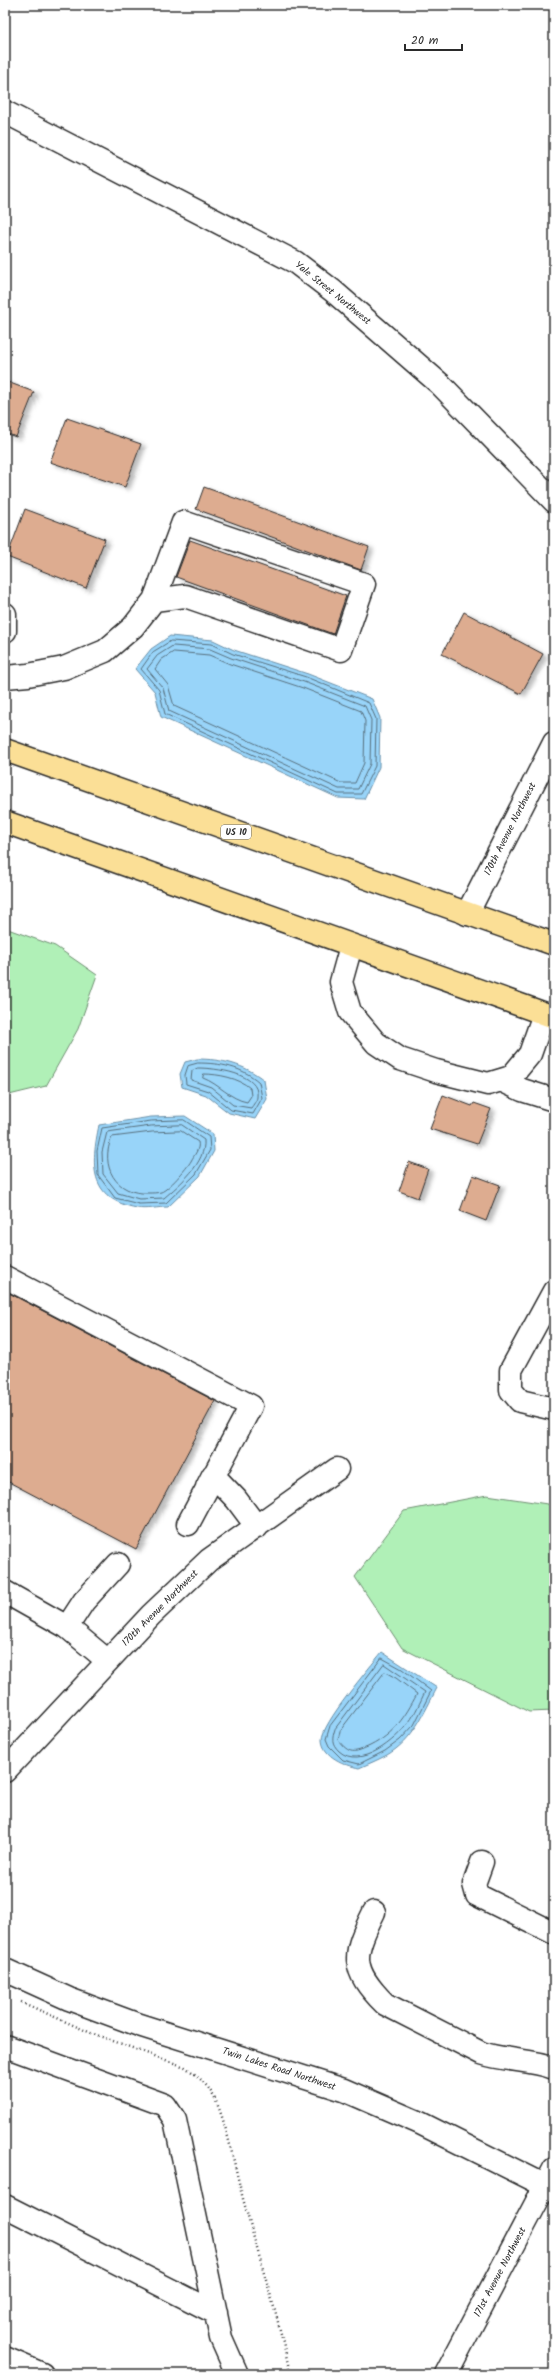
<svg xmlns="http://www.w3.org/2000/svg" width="559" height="2379" viewBox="0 0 559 2379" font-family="Kalam,sans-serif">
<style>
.green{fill:#b0f0b7;stroke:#6e8e71}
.water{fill:#98d4f9;stroke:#6c90a7}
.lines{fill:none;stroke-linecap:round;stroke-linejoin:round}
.shore{stroke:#576f7d;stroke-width:1}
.building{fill:#ddac90;stroke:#2b2b2b;filter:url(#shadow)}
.minor-casing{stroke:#2b2b2b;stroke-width:25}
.highway-casing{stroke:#2b2b2b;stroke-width:25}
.path{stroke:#2b2b2b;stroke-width:2.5;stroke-dasharray:1 3;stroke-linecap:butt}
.minor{stroke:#fff;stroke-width:22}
.highway{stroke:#fbdf96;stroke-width:22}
.labels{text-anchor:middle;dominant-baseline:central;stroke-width:3;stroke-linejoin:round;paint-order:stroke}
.shield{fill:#fff;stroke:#6b6b6b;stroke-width:1}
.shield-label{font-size:9px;font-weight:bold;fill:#2b2b2b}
.street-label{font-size:10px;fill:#2b2b2b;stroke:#fff}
</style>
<defs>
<filter id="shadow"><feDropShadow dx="4.5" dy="2.5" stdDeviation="2" flood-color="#0004"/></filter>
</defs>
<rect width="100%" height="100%" fill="#fff"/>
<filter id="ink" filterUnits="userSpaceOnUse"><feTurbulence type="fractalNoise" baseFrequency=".025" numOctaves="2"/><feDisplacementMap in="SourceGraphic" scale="8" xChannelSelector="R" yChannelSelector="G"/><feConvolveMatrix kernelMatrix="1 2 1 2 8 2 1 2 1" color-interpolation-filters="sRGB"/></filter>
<g filter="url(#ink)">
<path class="green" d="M5,928L55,946L97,975L78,1029L46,1086L5,1096Z
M487,1495L554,1505V1711L529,1712L402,1648L355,1577L404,1511Z"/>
<path class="water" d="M170,636L213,640L234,650L308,674L372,699L380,718L379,767L364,799L338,798L161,717L155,692L135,669L151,649Z
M197,1059C221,1059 244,1064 264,1080L267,1099L255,1119L229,1113L206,1095L182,1087L180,1074L185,1062Z
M185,1116L213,1134L214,1151L200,1176L168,1207C158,1207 146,1210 137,1208C88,1199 91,1164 99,1125L151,1117Z
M382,1652L437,1688C424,1713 413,1740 387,1755C378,1760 368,1764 359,1768C345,1765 323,1757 322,1740C321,1724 370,1667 382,1652Z"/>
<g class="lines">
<path class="shore" d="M171,641L212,644L233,654L306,677L369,703L376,719L375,766L361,794H338L165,714L159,690L141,669L153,652Z
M173,646L210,649L231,658L304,682L365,706L371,720L370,764L358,789H339L169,711L163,688L147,669L157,656Z
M174,652L209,655L230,664L303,688L361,711L365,721L364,763L355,783H341L174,706L168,685L155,669L161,660Z
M198,1063C220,1063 242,1067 259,1082L262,1098L253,1114L231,1110L208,1091L186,1084L185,1075L188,1066Z
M198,1068C214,1068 261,1073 257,1097C257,1100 253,1105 251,1108L233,1105L211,1087L191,1080L192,1071Z
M204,1074C218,1074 239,1078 250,1088L251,1096L247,1102C230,1099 219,1084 203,1078Z
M184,1120L209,1137L210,1150L196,1174L166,1203L139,1204L115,1198L98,1175L97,1151L102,1128L151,1121Z
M182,1125L204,1140C206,1163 180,1184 164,1198L139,1199L118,1193L103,1174L102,1152L107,1132L151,1126Z
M181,1131L198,1142C200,1149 194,1155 191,1161C187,1168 168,1190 161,1192C157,1193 152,1193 148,1193C116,1195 99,1166 112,1137L152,1132Z
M382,1658L402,1669L431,1691L414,1725L400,1740L385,1751L359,1764L343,1760L329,1746L326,1739L330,1726Z
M384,1664L425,1692C420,1702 415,1714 409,1722C396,1740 360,1770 339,1751C331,1743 332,1739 335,1729Z
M385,1672L396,1678L417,1694C405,1717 394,1734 370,1746C354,1753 350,1755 338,1740L340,1731Z"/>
</g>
<path class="building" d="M5,381L34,392L16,437L5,433Z
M67,418L141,444L125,487L50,462Z
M204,487L369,547L361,570L196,509Z
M25,509L105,539L86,588L7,557Z
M190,540L346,596L333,634L176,577Z
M464,612L543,654L521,694L442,654Z
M443,1095L472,1106L474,1103L491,1109L477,1144L430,1129Z
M409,1162L428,1169L418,1198L399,1191Z
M473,1175L500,1185L486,1221L460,1211Z
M5,1291L215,1401L136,1549L5,1480Z"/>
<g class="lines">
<defs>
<path id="minor" d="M5,112L295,262L333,291L440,384L554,501
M5,614V631
M5,677L28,675L64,668L105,651L133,627L154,600L183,522L364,584L341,650L185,596L154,600
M467,914L554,743
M351,946L341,982L350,1012L376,1043L400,1059L436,1071L488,1084L511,1077L530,1054L544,1014
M501,1080L522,1090L554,1100
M5,1277L251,1406L188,1524
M554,1291L511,1370V1390L520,1401L554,1409
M207,1487L213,1475L236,1499L257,1527
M5,1592L67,1627
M108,1661L67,1627L84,1601L118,1564
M5,1771L151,1615L209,1560L337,1469
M482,1862L474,1884L477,1895L554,1933
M374,1912C353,1954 349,1968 385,2004L481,2053C505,2061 531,2059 554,2068
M5,1970L69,1999L139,2025L344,2090L420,2123L554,2190
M5,2046L165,2105L175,2120L221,2338L237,2374
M5,2206L216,2313
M5,2358L42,2374
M446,2374L554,2169"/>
<path id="highway" d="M5,750L554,944
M5,822L554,1017"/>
</defs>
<use href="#minor" class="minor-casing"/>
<use href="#highway" class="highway-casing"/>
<path class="path" d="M21,2002L91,2033L185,2067C197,2075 207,2084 214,2097C228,2125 236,2175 245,2206C260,2262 279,2317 290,2374"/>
<use href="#minor" class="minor"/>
<use href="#highway" class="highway"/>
</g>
</g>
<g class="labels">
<rect class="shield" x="221" y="825" width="30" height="14" rx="3"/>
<g class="shield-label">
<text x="236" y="832">US 10</text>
</g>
<g class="street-label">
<text transform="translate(333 293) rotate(39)">Yale Street Northwest</text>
<text transform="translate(510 829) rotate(-63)">170th Avenue Northwest</text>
<text transform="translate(160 1608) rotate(-45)">170th Avenue Northwest</text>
<text transform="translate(279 2069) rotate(18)">Twin Lakes Road Northwest</text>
<text transform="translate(500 2272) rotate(-62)">171st Avenue Northwest</text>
</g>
</g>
<rect width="559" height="2379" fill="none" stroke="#fff" stroke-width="20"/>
<rect x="10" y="10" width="539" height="2359" fill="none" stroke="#2b2b2b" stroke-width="1.5" filter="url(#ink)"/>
<path d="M405 44v6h57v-6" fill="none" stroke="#2b2b2b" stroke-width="2"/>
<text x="411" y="44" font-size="12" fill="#2b2b2b" stroke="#ffffff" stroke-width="3" paint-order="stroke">20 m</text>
</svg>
